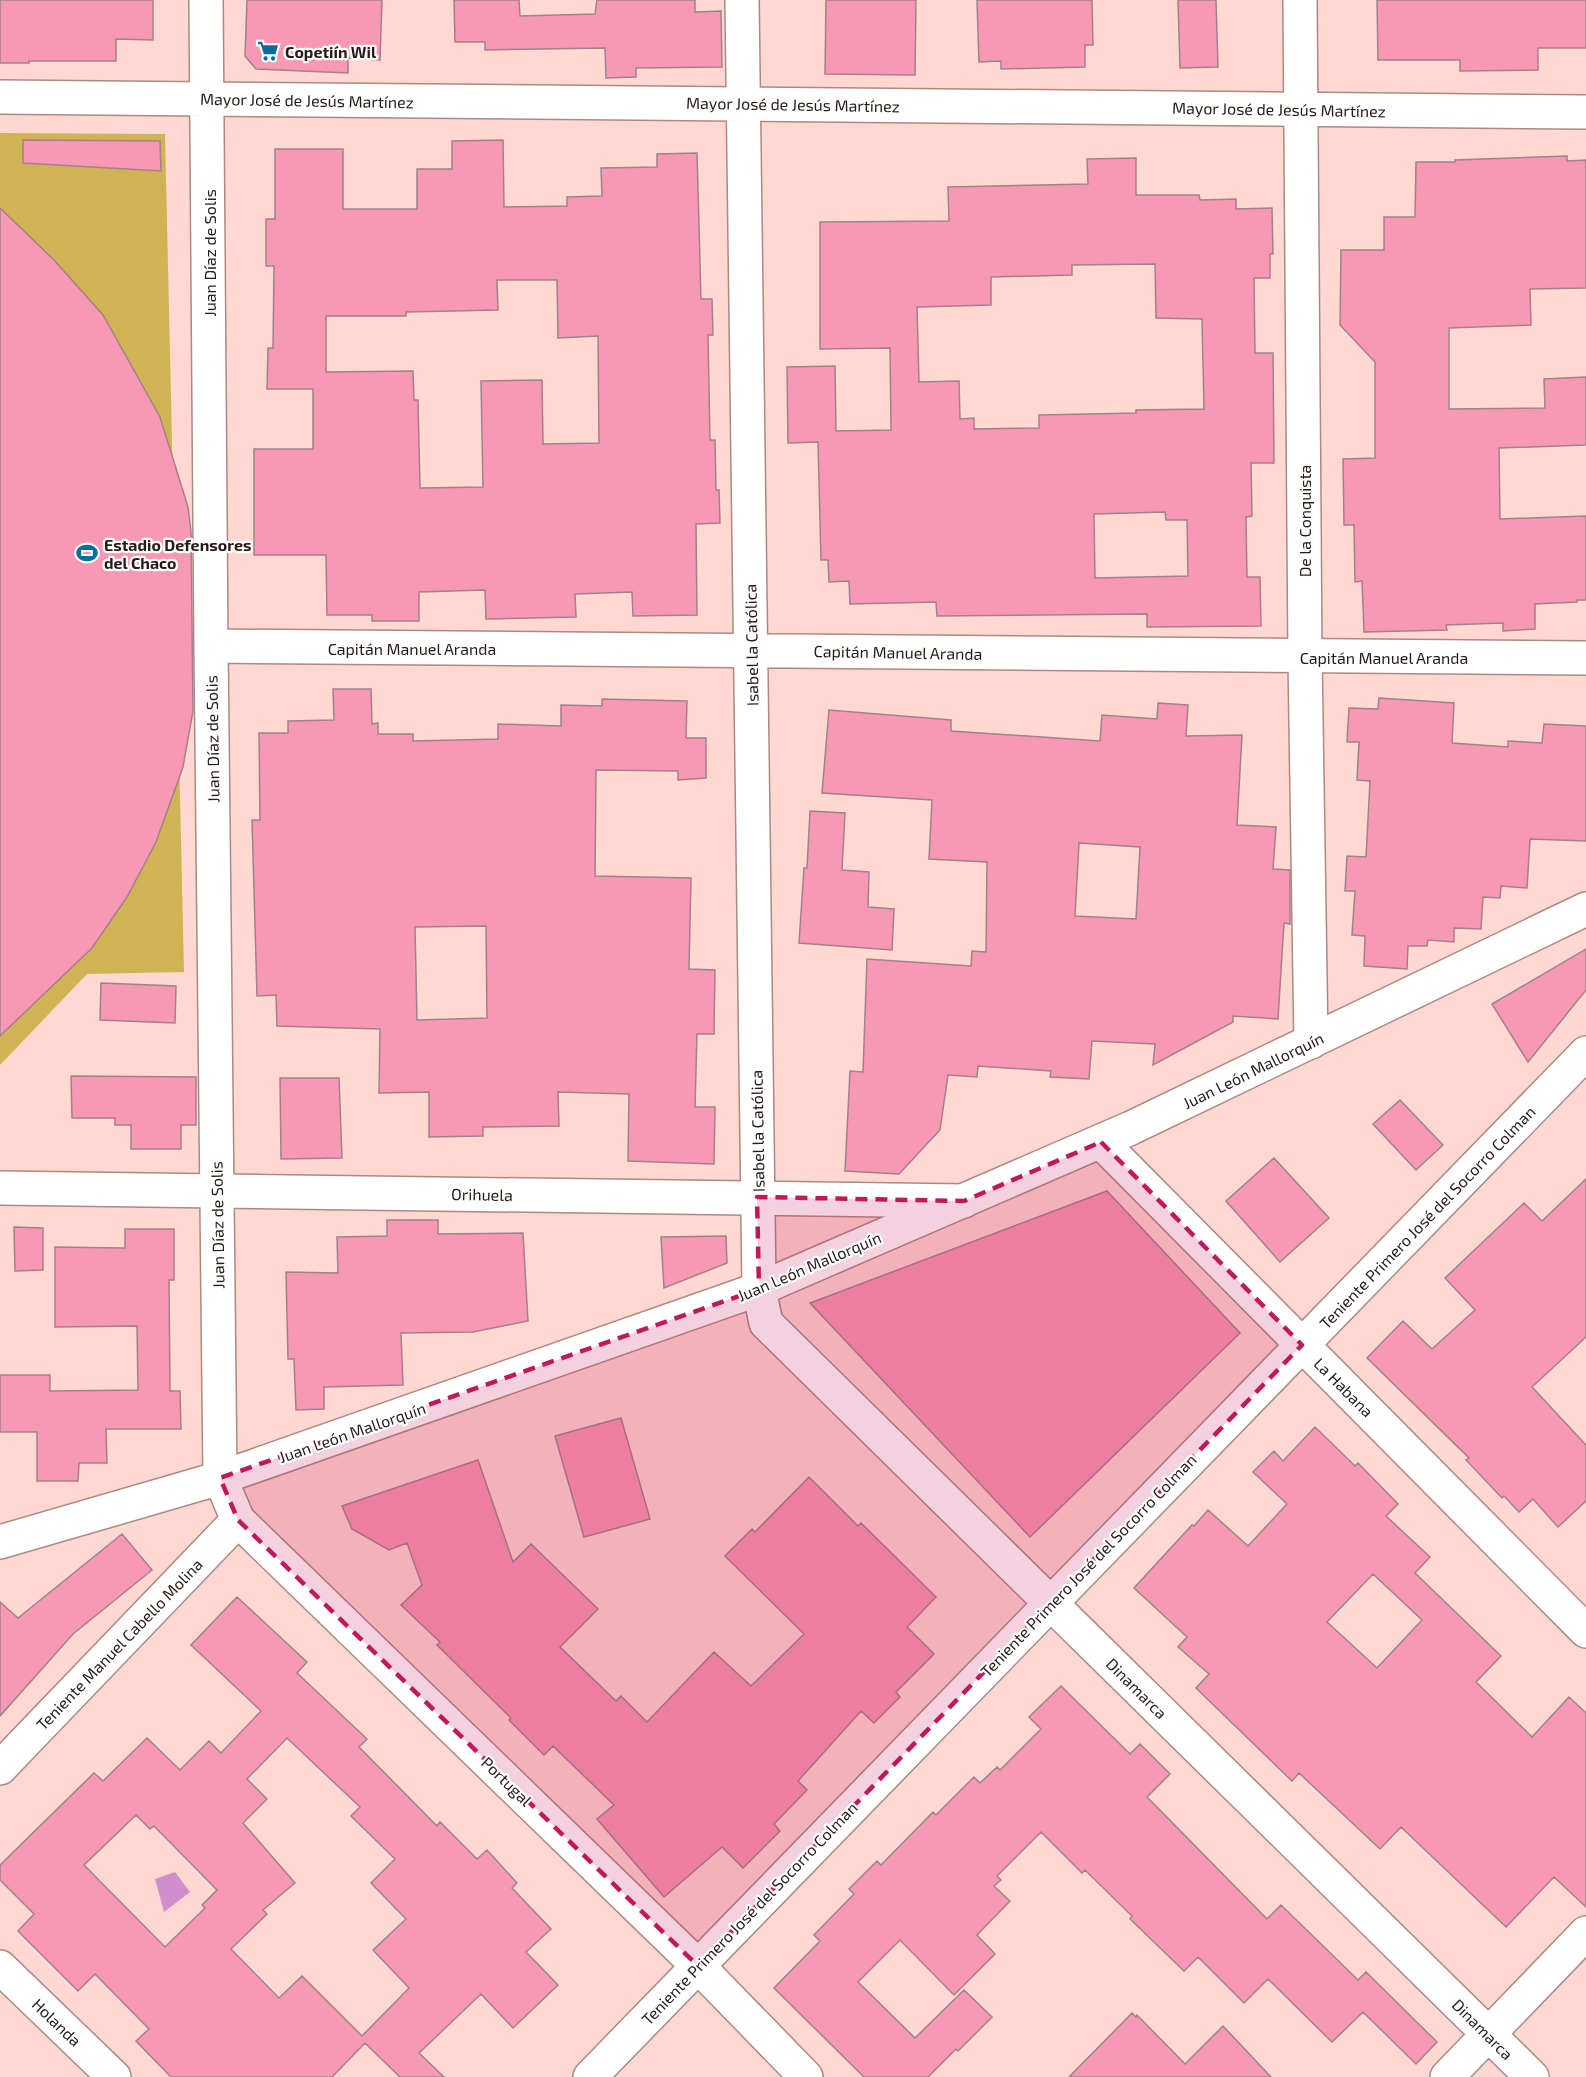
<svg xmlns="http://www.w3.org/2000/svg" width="1586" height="2077" viewBox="0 0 1586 2077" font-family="'Exo 2',sans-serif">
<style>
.green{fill:#cfb355}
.water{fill:#d28dcd}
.building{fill:#f798b5;stroke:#a3818a;stroke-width:1.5;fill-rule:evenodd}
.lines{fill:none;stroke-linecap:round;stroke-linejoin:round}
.street-casing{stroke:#ac8982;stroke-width:36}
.secondary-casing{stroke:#ac8982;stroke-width:36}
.street{stroke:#fff;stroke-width:33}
.secondary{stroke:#fff;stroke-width:33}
.marked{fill:#c2185b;fill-opacity:0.2;stroke:#c2185b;stroke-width:4.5;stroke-dasharray:12 8;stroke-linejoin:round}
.labels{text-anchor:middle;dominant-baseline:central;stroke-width:4.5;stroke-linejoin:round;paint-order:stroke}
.poi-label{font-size:16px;font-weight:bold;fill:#271a17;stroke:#fff;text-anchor:start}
.street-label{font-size:16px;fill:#271a17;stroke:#fff}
</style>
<rect width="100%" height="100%" fill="#ffd8d1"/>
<path class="green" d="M0,133L165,134L184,972L87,974L0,1065Z"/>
<path class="water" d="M175,1872L190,1892L164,1912L155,1879Z"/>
<path class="building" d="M0,0H153V40L116,39V61H29V63H0Z
M247,0H382L380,60L348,58V73L256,69L245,56Z
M454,0H519L520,16L595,14L597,0H695V12L721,11L722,67L636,68V77L606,78L605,48L485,50V42H455Z
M826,0H916L915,75L825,74Z
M977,0H1092L1093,45H1085V67L1001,69V61L979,62Z
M1178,0H1216L1218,67L1180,68Z
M1377,0H1586V48H1538V70L1460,71V60H1378Z
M23,140L160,141L161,171L23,163Z
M503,140L504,207L567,206V197L602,196L601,168L657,167V154L697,153L701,299H712L713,335H708L710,440H715L716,490H719L720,523L696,524L697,615L633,616L632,592L575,594L576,617L486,619L485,590L419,592V621H372V615H327L326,555H254V449H313V389H267L268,348H273L274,266H266V219H275V149H343V209H417V169H452V141ZM497,280H557L558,338L598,336L599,443L543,444L542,380L481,381L483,487L420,488L418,400H414L413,371L326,372V316H406V312L498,310Z
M1567,156V161L1586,160V288L1530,289L1531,325L1449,328V409L1545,408L1544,379L1586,377V445L1499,448L1500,519L1586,516V600H1577V602L1535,604V629L1503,631V623L1446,625L1447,630L1364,632L1362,581L1355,582L1354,525H1344L1343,459L1375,458V362L1340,325L1341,250H1384V217H1415L1416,162H1455V160Z
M1136,158V195H1199L1200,200L1236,199V209L1272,208L1273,254H1270V278H1254L1255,353H1273L1274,463H1251L1252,516L1246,517L1247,577H1260L1261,626L1147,627V614L937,616L936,602L850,604L849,581L829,582L828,560H821L818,442L788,443L787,367L835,366L836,431L891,430L890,348L820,349V222L949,221L948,187L1088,184L1087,159ZM1155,264L1156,318L1202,319L1204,409L1136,410V413L1039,415V428L974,429V418L960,419L959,381L919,382L917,307L991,305V277L1072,275V265ZM1165,512L1166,520H1187L1188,576L1095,578L1094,514Z
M0,208L54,260L103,315L160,417L188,507L191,532L193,711L183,767L156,842L127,897L92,948L0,1036Z
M333,689H371L372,724L378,723V734H413V741L498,739V724L561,726V705L602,706V699L687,701L686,738H706V778L678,780V771L596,770L595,876L691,878L689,969L715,970L714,1034H697L695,1107H715L714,1164L628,1161L629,1094L558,1092L559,1126L483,1127V1136L429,1137V1092L379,1093L380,1029L277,1026L276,995L257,996L252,820H260L259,733H288V721L334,720ZM486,926L487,1018L417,1020L415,927Z
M1379,698L1454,703L1452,743L1508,747V741L1542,743L1544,724L1586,726V841L1530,839L1527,888L1501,886L1500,898L1483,897L1481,929L1454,928V942L1428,940L1427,946H1408L1407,969L1364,966L1365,936L1352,935L1355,891H1345L1347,856L1366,857L1370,781L1357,780L1359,742H1347L1349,708L1378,709Z
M1158,703L1188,705L1186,736L1242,735L1237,825L1276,827L1273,869L1290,870V924L1284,923L1278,1019L1233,1016V1022L1153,1065L1155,1044L1092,1041L1089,1079L1050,1077L1051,1071L978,1066L977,1077L948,1075L940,1130L899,1174L845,1171L850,1071L863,1072L867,959L971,966L972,951L986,952L987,862L929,859L932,800L822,793L829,710L951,720V731L1100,741L1102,715L1157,719ZM1079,843L1140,847L1136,919L1075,916Z
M810,811L845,813L842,870L869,872L868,907L894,909L892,950L799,943L804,868H807Z
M1586,949V990L1528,1062L1492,1004Z
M101,983L176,986L175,1023L100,1020Z
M71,1076L196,1077V1125H181V1149H131V1125H115V1118H72Z
M280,1078H339L342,1158L281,1159Z
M1400,1100L1443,1145L1416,1170L1373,1124Z
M1274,1158L1329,1218L1280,1262L1226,1201Z
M1586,1179V1337L1532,1387L1586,1445V1501L1558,1527L1533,1499L1519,1512L1504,1496L1502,1498L1466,1460L1469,1458L1367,1358L1403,1321L1432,1349L1475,1310L1445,1278L1524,1203L1542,1221Z
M1107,1191L1240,1333L1030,1537L810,1303Z
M387,1220H438V1234L523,1233L528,1321L473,1332L401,1333L403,1385L324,1387V1409L296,1410L294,1359H288L286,1272L338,1273L337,1237L387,1236Z
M14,1227L43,1228V1270L15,1271Z
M125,1229H174V1280H169L170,1391H180L181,1429H106L107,1463H79L78,1481H37V1432H0V1375H50V1391L138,1390L137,1326L55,1327V1247L125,1248Z
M726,1236L727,1263L664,1288L661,1237Z
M621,1418L650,1519L584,1537L555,1436Z
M1315,1427L1355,1466L1358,1463L1398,1504L1386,1516L1430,1557L1415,1573L1501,1656L1476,1682L1532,1737L1569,1697L1586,1713V1907L1554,1877L1506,1927L1401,1827L1380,1849L1299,1773L1292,1781L1196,1688L1209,1674L1178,1647L1187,1637L1134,1588L1192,1525L1194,1526L1208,1510L1248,1546L1287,1504L1253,1472L1274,1451L1283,1461ZM1373,1574L1422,1620L1377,1668L1327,1622Z
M478,1460L513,1562L531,1544L598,1609L560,1647L616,1701L621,1696L647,1722L714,1652L751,1686L804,1634L725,1556L752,1529L755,1532L809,1477L858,1526L861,1523L936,1597L907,1627L934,1654L896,1692L900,1697L874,1723L861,1711L798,1781L807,1790L774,1824L780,1831L743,1868L722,1847L664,1897L597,1819L614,1805L553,1746L544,1755L509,1720L511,1718L437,1645L440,1642L401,1605L422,1585L407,1543L389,1550L352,1529L342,1506Z
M122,1534L152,1570L73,1634L0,1716V1602L18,1618Z
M237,1597L307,1662L297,1673L367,1739L359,1747L437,1826L440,1822L477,1859L487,1850L517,1883L512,1888L551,1929L526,1952L558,1985L513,2028L481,1994L419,2053L444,2077H400L365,2043L332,2077H171L136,2041L149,2029L95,1974L78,1991L18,1931L34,1914L0,1880V1865L94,1773L103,1781L147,1738L180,1770L209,1741L221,1753L261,1711L191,1645ZM287,1738L360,1807L351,1816L395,1859L371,1883L406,1919L373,1950L409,1988L362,2036L302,1976L279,1998L231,1949L267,1914L263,1910L295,1883L243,1823L267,1799L247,1779ZM136,1815L150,1829L154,1826L217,1890L202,1905L205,1908L165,1947L84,1865Z
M1061,1686L1130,1754L1140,1744L1170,1774L1147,1797L1267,1919L1281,1905L1358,1980L1366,1972L1437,2042L1416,2064L1363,2012L1332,2042L1268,1979L1244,2003L1198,1957L1184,1971L1130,1919L1132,1916L1085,1870L1082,1873L1041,1832L997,1876L1001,1880L994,1886L1010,1901L977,1935L995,1954L954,1995L900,1940L858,1982L915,2038L964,1990L992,2017L958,2051L956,2049L928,2077H864L774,1988L820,1941L814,1935L854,1894L849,1889L877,1861L881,1865L933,1812L936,1815L974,1777L980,1783L997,1767L1000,1770L1041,1729L1029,1717Z
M1132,2013L1136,2017L1137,2015L1185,2064L1223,2026L1271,2077H1069Z"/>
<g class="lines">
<defs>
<path id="street" d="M206,0L211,646L220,1478L238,1520L698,1966L806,2077
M742,0L759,1289L766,1323L1532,2077
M1300,0L1305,657L1311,1042
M0,97L1586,112
M211,646L1586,658
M1101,1142L1586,1631
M0,1188L964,1201
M0,1768L238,1520
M0,1967L114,2077
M590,2077L1586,1053
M1447,2077L1586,1933"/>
<path id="secondary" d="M0,1542L220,1478L759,1289L1131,1128L1586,909"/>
</defs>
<use href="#street" class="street-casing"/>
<use href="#secondary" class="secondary-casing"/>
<use href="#street" class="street"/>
<use href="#secondary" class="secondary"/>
</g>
<path class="marked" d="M1101,1142L1302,1345L698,1966L238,1520L220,1478L759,1289L757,1197L964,1201Z"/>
<defs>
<symbol id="supermarket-bare" viewBox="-9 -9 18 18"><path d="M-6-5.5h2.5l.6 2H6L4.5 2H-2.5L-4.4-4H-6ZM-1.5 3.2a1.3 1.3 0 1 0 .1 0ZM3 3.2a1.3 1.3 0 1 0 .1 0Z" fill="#076d9b" stroke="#fff" stroke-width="2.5" paint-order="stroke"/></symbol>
<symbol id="stadium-bare" viewBox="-9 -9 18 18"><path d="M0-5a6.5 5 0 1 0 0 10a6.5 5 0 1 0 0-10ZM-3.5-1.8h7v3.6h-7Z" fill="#076d9b" stroke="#fff" stroke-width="2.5" paint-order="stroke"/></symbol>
</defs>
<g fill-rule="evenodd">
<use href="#supermarket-bare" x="253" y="36" width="30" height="30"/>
<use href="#stadium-bare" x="72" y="538" width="30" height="30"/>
</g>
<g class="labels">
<g class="poi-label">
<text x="285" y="51">Copetiín Wil</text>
<text x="104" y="544">Estadio Defensores<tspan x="104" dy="18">del Chaco</tspan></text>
</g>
<g class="street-label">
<text transform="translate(307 100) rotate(1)">Mayor José de Jesús Martínez</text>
<text transform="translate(793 104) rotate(1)">Mayor José de Jesús Martínez</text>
<text transform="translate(1279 109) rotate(1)">Mayor José de Jesús Martínez</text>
<text transform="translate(209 253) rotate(-90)">Juan Díaz de Solis</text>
<text transform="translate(1304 521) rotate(-90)">De la Conquista</text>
<text transform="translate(751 645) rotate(-91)">Isabel la Católica</text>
<text x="412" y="648">Capitán Manuel Aranda</text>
<text transform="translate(898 652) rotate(1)">Capitán Manuel Aranda</text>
<text x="1384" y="657">Capitán Manuel Aranda</text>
<text transform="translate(212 739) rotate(-91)">Juan Díaz de Solis</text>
<text transform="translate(1253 1070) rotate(-26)">Juan León Mallorquín</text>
<text transform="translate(757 1131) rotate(-91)">Isabel la Católica</text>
<text transform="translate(482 1194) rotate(1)">Orihuela</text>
<text transform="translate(1427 1217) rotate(-46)">Teniente Primero José del Socorro Colman</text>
<text transform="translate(217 1225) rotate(-91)">Juan Díaz de Solis</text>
<text transform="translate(809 1266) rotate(-23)">Juan León Mallorquín</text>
<text transform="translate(1344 1387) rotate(45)">La Habana</text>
<text transform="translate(352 1432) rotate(-19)">Juan León Mallorquín</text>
<text transform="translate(1088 1565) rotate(-46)">Teniente Primero José del Socorro Colman</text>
<text transform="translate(119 1644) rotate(-46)">Teniente Manuel Cabello Molina</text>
<text transform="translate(1137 1688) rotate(45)">Dinamarca</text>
<text transform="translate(507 1781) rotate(44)">Portugal</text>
<text transform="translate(749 1913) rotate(-46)">Teniente Primero José del Socorro Colman</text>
<text transform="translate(57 2022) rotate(44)">Holanda</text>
<text transform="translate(1483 2029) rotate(45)">Dinamarca</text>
</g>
</g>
</svg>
